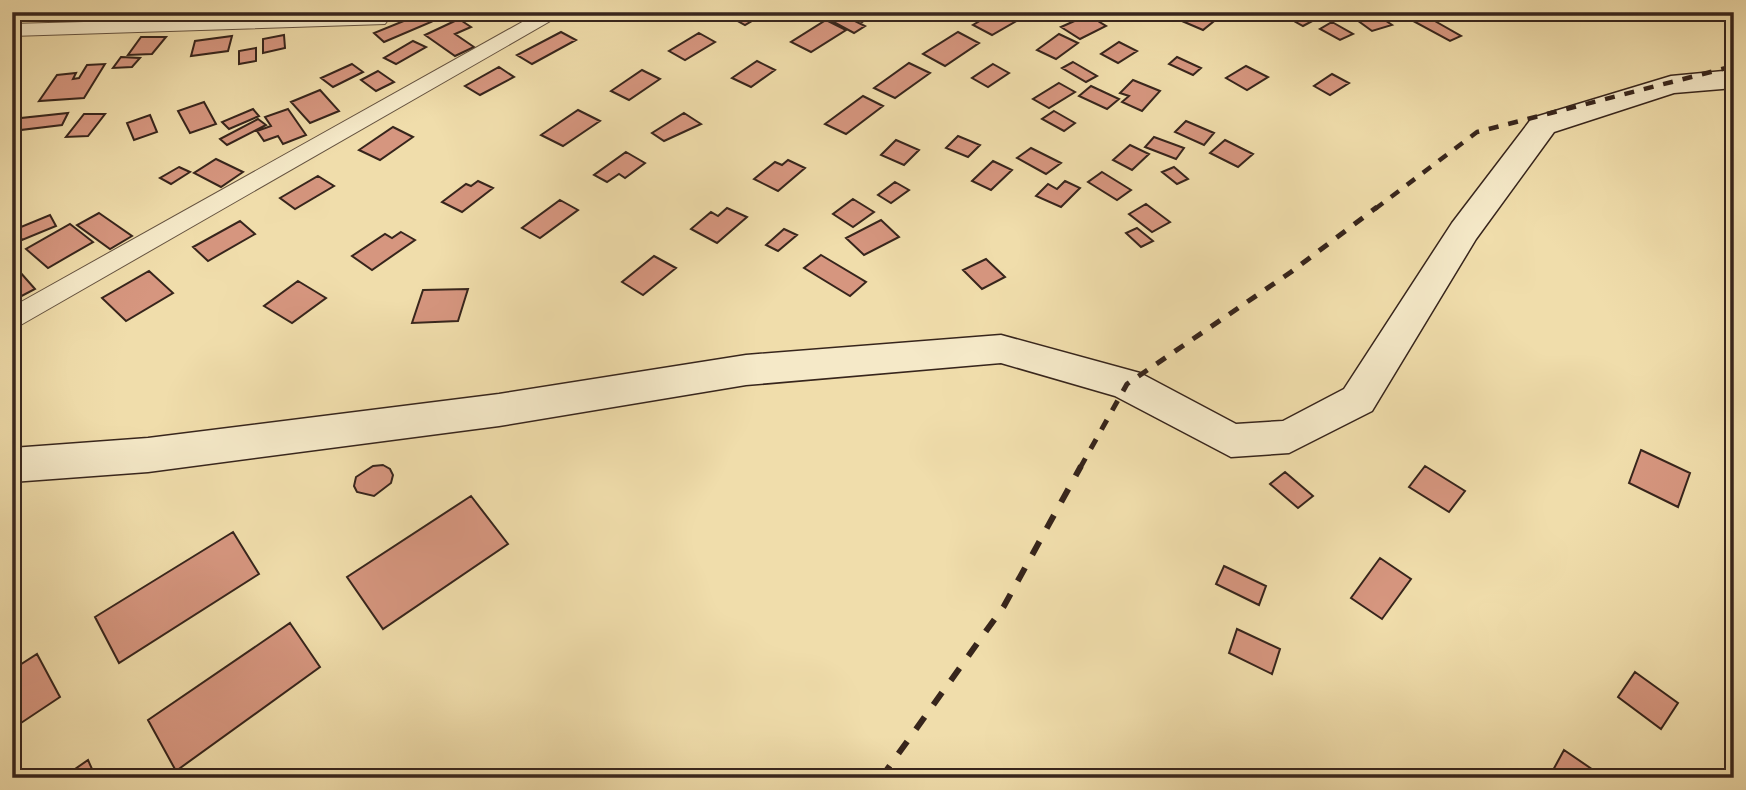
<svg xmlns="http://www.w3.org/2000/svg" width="1746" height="790" viewBox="0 0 1746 790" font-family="Cardo,serif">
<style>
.building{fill:#d6967f;stroke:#37251c;stroke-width:2}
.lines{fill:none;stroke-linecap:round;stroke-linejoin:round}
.street-casing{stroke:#655340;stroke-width:2}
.secondary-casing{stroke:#37251c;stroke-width:3}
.street{fill:#f5e9c8;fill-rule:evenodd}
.secondary{fill:#f5e9c8;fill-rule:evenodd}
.rail-far2{stroke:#37251c;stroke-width:4.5;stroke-dasharray:10 10;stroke-linecap:butt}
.rail-far1{stroke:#37251c;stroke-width:5;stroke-dasharray:11 11;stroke-linecap:butt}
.rail{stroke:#37251c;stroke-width:6;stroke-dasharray:15 15;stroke-linecap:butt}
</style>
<rect width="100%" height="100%" fill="#f0ddab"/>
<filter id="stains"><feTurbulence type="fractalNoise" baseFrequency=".00286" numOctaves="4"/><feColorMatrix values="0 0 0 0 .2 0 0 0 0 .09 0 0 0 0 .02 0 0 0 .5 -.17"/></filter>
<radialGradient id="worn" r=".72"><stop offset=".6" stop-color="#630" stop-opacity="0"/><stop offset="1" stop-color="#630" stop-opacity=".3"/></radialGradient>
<path class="building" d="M596,12H624L611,20Z
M731,12H767L745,25L727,15Z
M843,12H877L862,22Z
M995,12H1021L1027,15L992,35L973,25Z
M1173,12H1221L1224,13L1203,30L1168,15Z
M1278,12H1306L1318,18L1303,26Z
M839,13L865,26L854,33L828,19Z
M421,14L431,22L384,42L374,33Z
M1376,14L1392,25L1372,31L1357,20Z
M1088,15L1106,26L1080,39L1061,27Z
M1426,16L1461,36L1450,41L1415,22Z
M459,19L471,27L455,34L474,47L455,56L425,35Z
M826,20L846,30L811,52L791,42Z
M1332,22L1353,34L1340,40L1320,29Z
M561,32L576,40L532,64L517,55Z
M958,32L979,43L945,66L923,54Z
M699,33L715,42L685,60L669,51Z
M1059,34L1078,43L1056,59L1037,50Z
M284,35L285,48L263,53V39Z
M232,36L228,51L191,56L195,41Z
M141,37H166L152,54L128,55Z
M413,41L426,47L396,64L384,58Z
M1119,42L1137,51L1118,63L1101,54Z
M256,48V61L239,64V51Z
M121,57L140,58L132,67L113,68Z
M1177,57L1201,68L1193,75L1169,64Z
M757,61L775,70L751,87L732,78Z
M1073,62L1097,76L1086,82L1062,68Z
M909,63L930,73L895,98L874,88Z
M105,64L84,98L39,101L57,75L76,73L73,79L79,78L87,65Z
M352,64L363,72L333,87L321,78Z
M993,64L1009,73L988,87L972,78Z
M1246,66L1268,77L1247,90L1226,78Z
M499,67L514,77L480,95L465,86Z
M642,70L660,79L629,100L611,91Z
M378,71L394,82L376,91L361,80Z
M1332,74L1349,83L1330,95L1314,86Z
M1133,80L1160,91L1142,111L1122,102L1129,96L1120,93Z
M1059,83L1075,92L1049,108L1033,99Z
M1091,86L1119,99L1107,109L1079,96Z
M320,90L339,111L310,123L291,102Z
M863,96L883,106L846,134L825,124Z
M204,102L216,124L190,133L178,111Z
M253,109L259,116L229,129L222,122Z
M288,109L306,135L283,144L278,136L264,141L257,131L271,126L265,117Z
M578,110L600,121L563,146L541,135Z
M1054,111L1075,123L1064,131L1042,119Z
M68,113L62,125L12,131V119Z
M684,113L701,124L664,141L652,133Z
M84,114H105L88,136L66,137Z
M150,115L157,132L134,140L127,123Z
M258,119L266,125L227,145L220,139Z
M1186,121L1214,133L1204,145L1175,132Z
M393,127L413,137L380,160L359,150Z
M958,136L980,145L968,157L946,148Z
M1154,137L1184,148L1176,159L1145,147Z
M896,140L919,150L904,165L881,155Z
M1225,140L1253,154L1238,167L1210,153Z
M1130,145L1149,154L1132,170L1113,160Z
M1031,148L1061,163L1046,174L1017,158Z
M626,152L645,163L625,178L619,174L607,182L594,175Z
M216,159L243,172L221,187L194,173Z
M788,160L805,168L778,191L754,179L775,162L782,165Z
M993,161L1012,170L991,190L972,181Z
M179,167L190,172L171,184L160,178Z
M1174,167L1188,179L1177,184L1162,172Z
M1102,172L1131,190L1117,200L1088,182Z
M318,176L334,186L295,209L280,198Z
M478,181L493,188L462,212L442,202L466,184L471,186Z
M1065,181L1080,188L1061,207L1036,196L1048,184L1057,189Z
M895,182L909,190L891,203L878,195Z
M853,199L874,212L853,227L833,214Z
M560,200L578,210L540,238L522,228Z
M1146,204L1170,222L1152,232L1129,214Z
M727,208L747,217L717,243L691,229L711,212L718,216Z
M99,213L132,236L110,249L77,225Z
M50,215L56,226L22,240L16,229Z
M881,220L899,237L864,255L846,238Z
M240,221L255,234L208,261L193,247Z
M70,224L93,242L48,268L26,249Z
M1137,228L1153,241L1141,247L1126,233Z
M784,229L797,235L778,251L766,245Z
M401,232L415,240L372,270L352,256L385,234L392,238Z
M821,255L866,282L850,296L804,268Z
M654,256L676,268L643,295L622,282Z
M986,259L1005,277L982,289L963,270Z
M12,263L35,289L12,301Z
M149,271L173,293L126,321L102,298Z
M298,281L326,298L292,323L264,306Z
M468,289L458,321L412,323L423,290Z
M1641,450L1690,473L1678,507L1629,483Z
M383,465L390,469L393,475L391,483L374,496L357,492L354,486L356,477L373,466Z
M1425,466L1465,491L1449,512L1409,487Z
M1285,472L1313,496L1298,508L1270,484Z
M471,496L508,544L383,629L347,577Z
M233,532L259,574L119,663L95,617Z
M1380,558L1411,579L1382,619L1351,598Z
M1224,566L1266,586L1259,605L1216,584Z
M290,623L320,667L176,771L148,720Z
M1237,629L1280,649L1272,674L1229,653Z
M37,654L60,697L12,729V670Z
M1635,672L1678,703L1661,729L1618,697Z
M1564,750L1602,776L1601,778H1560L1552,772Z
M88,760L96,778H62Z"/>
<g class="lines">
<defs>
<path id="street" d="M540,12H566L12,330V307Z
M378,14L388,20L385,24L12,36V24Z"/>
<path id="secondary" d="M1734,70V88L1674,93L1554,132L1476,239L1372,411L1289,453L1231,457L1115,396L1001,363L746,385L499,426L148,472L12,482V448L148,438L499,394L746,355L1001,335L1140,373L1236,424L1283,421L1344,389L1452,223L1532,118L1671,76Z"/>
</defs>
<use href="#street" class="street-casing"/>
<use href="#secondary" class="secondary-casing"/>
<use href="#street" class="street"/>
<use href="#secondary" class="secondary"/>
<path class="rail-far2" d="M1375,209L1477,132L1734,66"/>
<path class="rail-far1" d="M1080,468L1127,384L1291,272L1377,207"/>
<path class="rail" d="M881,778L1004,606L1081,466"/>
</g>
<rect width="1746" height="790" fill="none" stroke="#f0ddab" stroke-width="42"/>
<rect x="14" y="14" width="1718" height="762" fill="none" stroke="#37251c" stroke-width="3.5"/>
<rect x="21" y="21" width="1704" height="748" fill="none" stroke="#37251c" stroke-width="2"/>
<rect width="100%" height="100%" filter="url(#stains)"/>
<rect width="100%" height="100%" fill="url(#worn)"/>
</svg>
